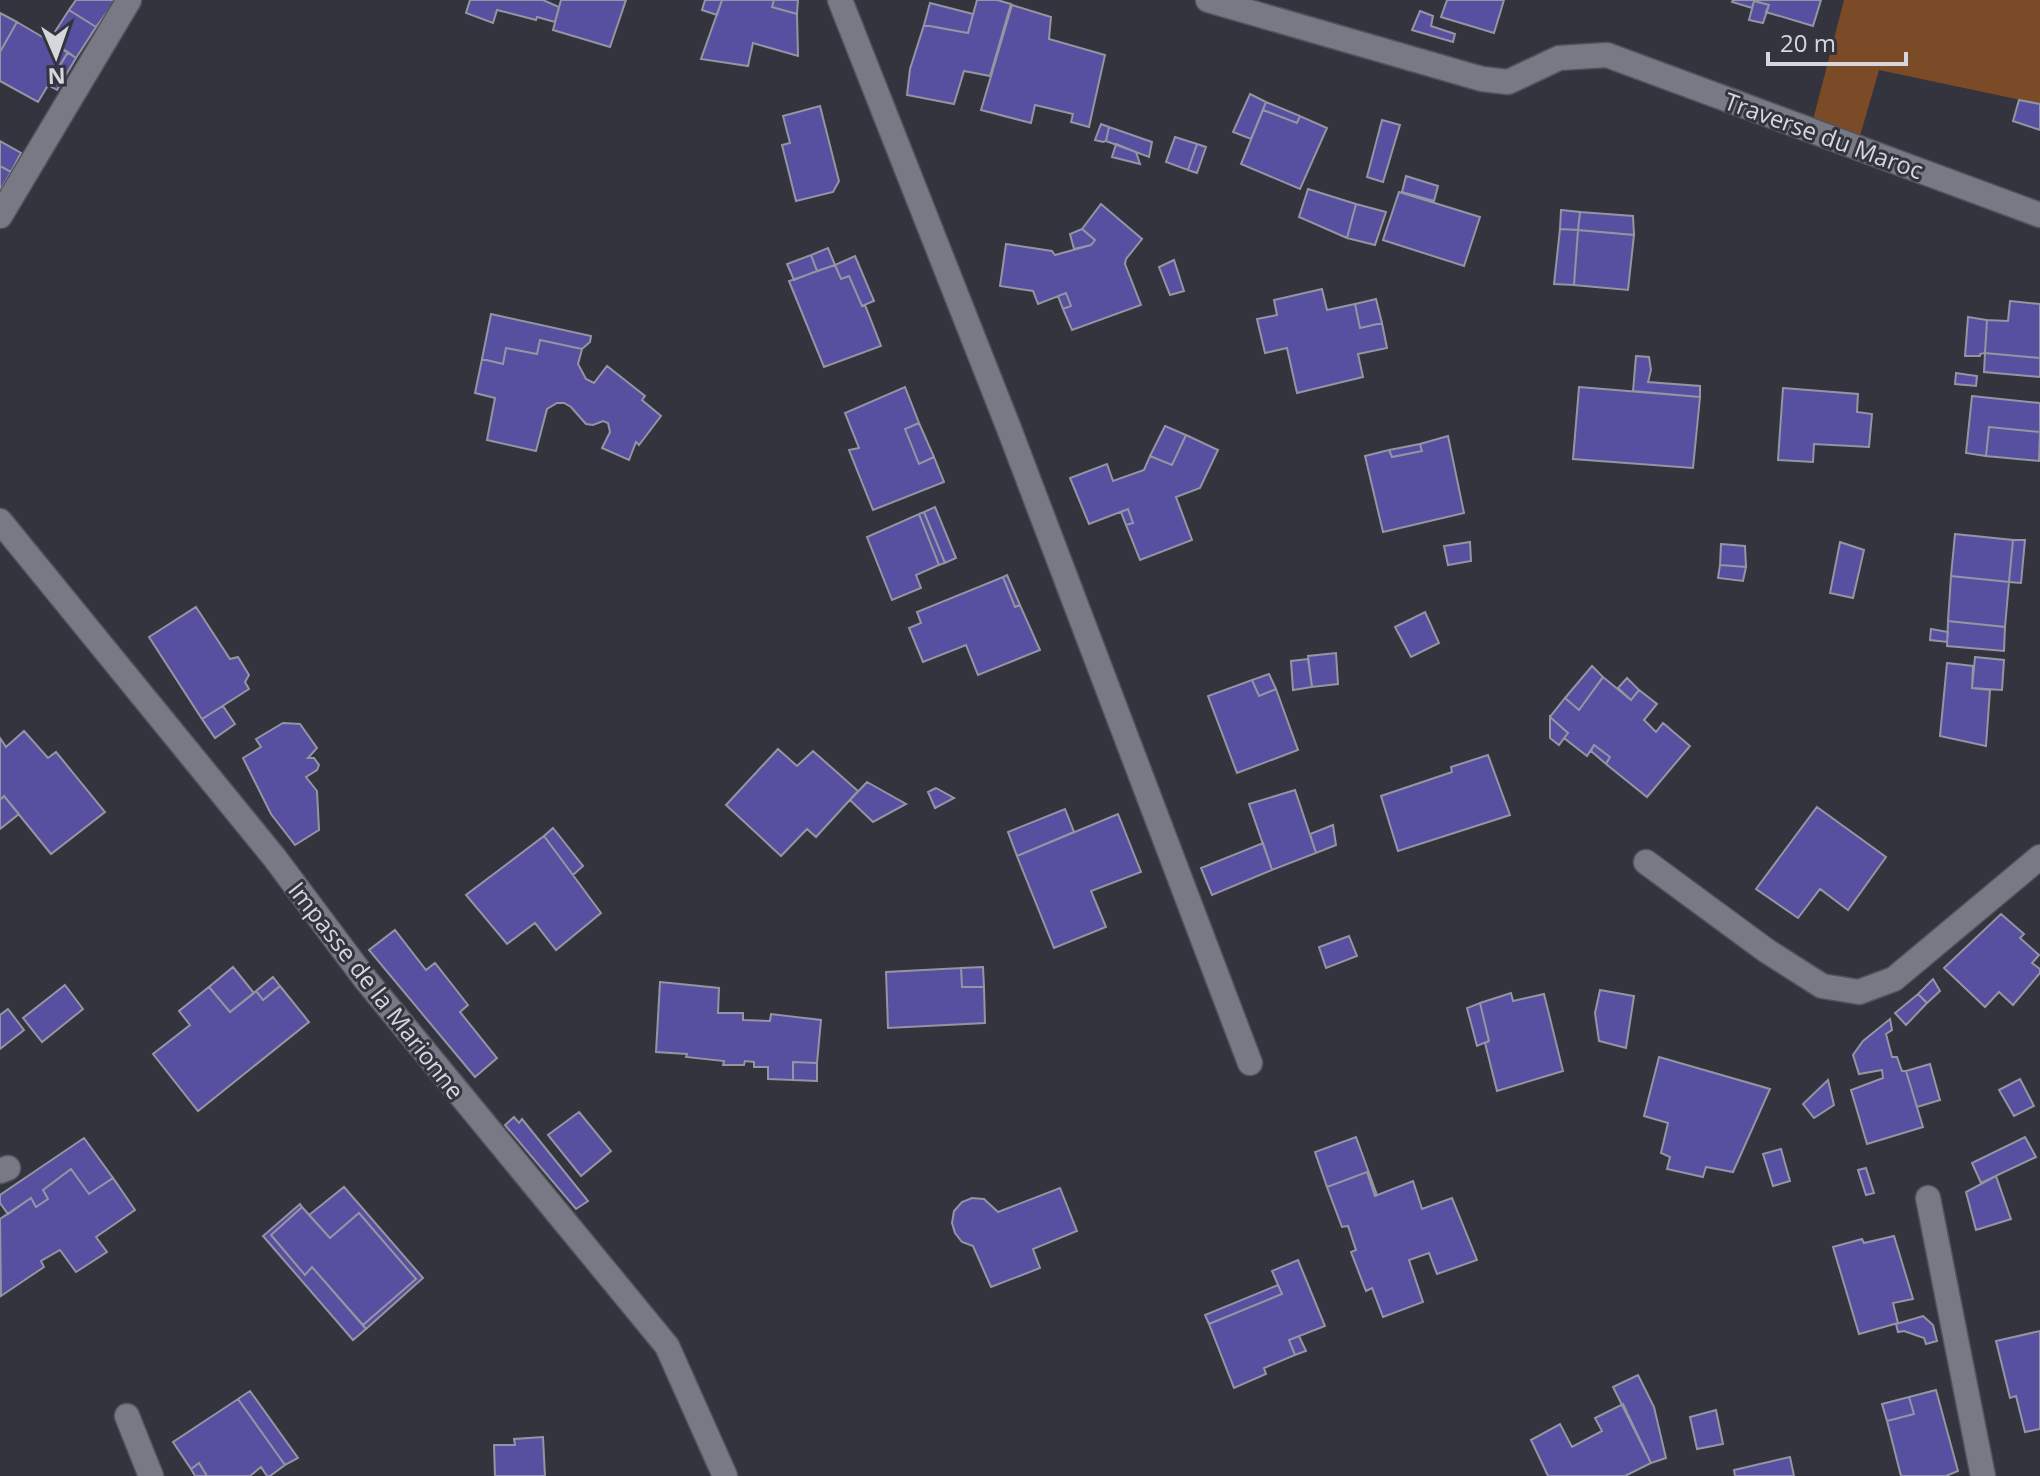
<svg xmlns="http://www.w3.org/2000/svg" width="2040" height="1476" viewBox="0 0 2040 1476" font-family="'Open Sans',sans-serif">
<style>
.green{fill:#7b4a27}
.building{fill:#5750a0;stroke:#9495a2;stroke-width:2}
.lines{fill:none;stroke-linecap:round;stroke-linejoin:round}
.lane-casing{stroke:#53535c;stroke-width:27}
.street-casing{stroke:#53535c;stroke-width:27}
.lane{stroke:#797986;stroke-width:24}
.street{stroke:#797986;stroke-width:24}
.labels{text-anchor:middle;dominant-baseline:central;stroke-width:6;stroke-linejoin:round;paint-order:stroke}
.street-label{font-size:24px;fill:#d6d6dd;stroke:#34343f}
</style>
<rect width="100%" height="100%" fill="#34343f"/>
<path class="green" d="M1844,0H2040V104L1879,70L1860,136L1813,120Z"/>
<path class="building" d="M76,0H116L96,27L69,10Z
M470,0H543L559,7L555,22L537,17L536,20L497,10L493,23L466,13Z
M561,0H626L610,47L553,30Z
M705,0H722L717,15L702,10Z
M722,0H774L772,7L797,14L798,56L753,43L748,66L701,59Z
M774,0H798L797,14L772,7Z
M977,0H997L1011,4L990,76L964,71L954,104L907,95L910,69L924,25L968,33Z
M1447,0H1504L1494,33L1441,17Z
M1733,0H1821L1813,26L1766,12L1769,5L1754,1L1752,8L1732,2Z
M1754,1L1769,5L1763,23L1749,20Z
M930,3L973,14L968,33L924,25Z
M1012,5L1051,17L1049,39L1105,55L1089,127L1071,122L1073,114L1035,105L1031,123L981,110Z
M69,10L96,27L76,58L49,41Z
M1420,11L1433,16L1431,26L1455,34L1453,42L1412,30Z
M0,13L17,22L0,52Z
M17,22L68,52L38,102L0,81V52Z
M68,52L76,58L57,90L48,85Z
M1250,94L1266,102L1251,139L1233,132Z
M2019,100L2040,104V130L2013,121Z
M1266,102L1300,116L1297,123L1263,110Z
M820,106L839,181L833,192L796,201L782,145L790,143L783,116Z
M1263,110L1297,123L1300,116L1327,128L1300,189L1241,164Z
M1382,120L1400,125L1383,182L1367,177Z
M1101,124L1109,127L1106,141L1103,142L1095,140Z
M1109,127L1152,142L1149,157L1106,141Z
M1175,137L1197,144L1188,170L1166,162Z
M0,141L21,153L11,172L0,166Z
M1116,144L1136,152L1140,164L1112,157Z
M1197,144L1206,147L1197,173L1188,170Z
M0,166L11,172L0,191Z
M1406,176L1438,186L1434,201L1402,192Z
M1308,189L1356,204L1347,238L1299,217Z
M1399,192L1480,217L1464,266L1383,240Z
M1101,204L1142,239L1126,259L1125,264L1141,305L1072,330L1063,309L1071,306L1066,293L1038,304L1033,291L1000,286L1006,244L1052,251L1055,255L1091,245L1095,240L1082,229Z
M1356,204L1386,212L1375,245L1347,238Z
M1561,210L1580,212L1578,230L1560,229Z
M1580,212L1633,216L1634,235L1578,230Z
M1082,229L1095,240L1091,245L1074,249L1070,234Z
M1560,229L1578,230L1574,285L1554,284Z
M1578,230L1634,235L1628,290L1574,285Z
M828,248L835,265L817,271L811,255Z
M811,255L817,271L794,280L787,264Z
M855,256L874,301L862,306L849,276L841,279L835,265Z
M1174,260L1184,291L1170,295L1159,267Z
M835,265L841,279L849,276L862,306L865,305L881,346L824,367L789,281Z
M1322,289L1327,310L1355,304L1360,328L1382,323L1387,348L1358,354L1363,377L1297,393L1287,348L1265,353L1257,319L1277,315L1274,300Z
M1066,293L1071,306L1063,309L1058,296Z
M1376,299L1382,323L1360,328L1355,304Z
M2010,301L2040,304V358L1985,353L1987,320L2008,321Z
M491,314L591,336L590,342L582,349L540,340L537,354L506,348L503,364L482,359Z
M1968,317L1987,320L1985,353L1980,354V356H1965Z
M540,340L582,349L578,364L586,379L594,383L607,366L645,396L642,400L661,416L639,445L636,442L629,460L602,448L610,432L608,423L603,421L593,425L586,424L571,407L564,403H557L547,409L536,451L487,440L495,398L475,393L482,359L503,364L506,348L537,354Z
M1985,353L2040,358V377L1984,372Z
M1636,356L1649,357L1651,370L1648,382L1700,386V397L1633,391Z
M1956,373L1977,376L1976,386L1955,384Z
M905,387L919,423L905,429L919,464L934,457L944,482L873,510L849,450L859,448L845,413Z
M1579,387L1700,397L1693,468L1573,459Z
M1783,388L1858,394L1857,412L1872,414L1869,447L1814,444L1813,462L1778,460Z
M1972,396L2040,403V432L1989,427L1986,456L1966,453Z
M919,423L934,457L919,464L905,429Z
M1165,426L1186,435L1172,465L1150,456Z
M1989,427L2040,432L2039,461L1986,456Z
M1186,435L1218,450L1200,488L1176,497L1192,540L1140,560L1126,525L1133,523L1128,509L1089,524L1070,478L1107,464L1113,481L1144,470L1150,456L1172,465Z
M1448,436L1464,513L1383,532L1365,456L1389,450L1392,457L1422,451L1420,444Z
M1420,444L1422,451L1392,457L1389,450Z
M935,507L956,558L945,563L924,512Z
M1128,509L1133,523L1126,525L1121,512Z
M924,512L945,563L939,565L919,514Z
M919,514L939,565L916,575L921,588L892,600L867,537Z
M1955,534L2013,540L2009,582L1951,576Z
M2013,540H2025L2021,583L2009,582Z
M1470,542L1471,561L1448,565L1444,546Z
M1840,542L1864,550L1853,598L1830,593Z
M1721,544L1745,546L1746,567L1720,565Z
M1720,565L1746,567L1743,581L1718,578Z
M1007,575L1020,605L1015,607L1003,577Z
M1951,576L2009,582L2005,627L1948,621Z
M1003,577L1015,607L1020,605L1040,650L978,675L966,645L923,662L909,628L921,623L917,612Z
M196,607L230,659L238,657L249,675L245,682L249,689L202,719L149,637Z
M1425,612L1439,643L1411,657L1395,627Z
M1948,621L2005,627L2004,651L1947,646Z
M1931,629L1948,632L1947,642L1930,640Z
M1336,653L1338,684L1312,687L1308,656Z
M1975,657L2004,660L2002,690L1972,688Z
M1308,659L1312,687L1293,690L1291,661Z
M1947,663L1973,666L1972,688L1990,690L1986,746L1940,736Z
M1592,666L1603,677L1579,710L1565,698Z
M1269,674L1276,689L1259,696L1252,680Z
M1603,677L1631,700L1639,690L1657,704L1644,720L1656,732L1663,723L1690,746L1647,797L1606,764L1610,757L1594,745L1587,756L1564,738L1568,733L1550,717L1565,698L1579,710Z
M1627,678L1639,690L1631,700L1618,688Z
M1252,680L1259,696L1276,689L1298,750L1237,773L1208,696Z
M223,706L235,724L215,738L202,719Z
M1550,717L1568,733L1559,745L1550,738Z
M283,723L300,724L317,748L308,758H314L319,765L317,770L306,777L317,791L319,830L295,845L271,814L243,758L261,747L256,739Z
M24,731L48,758L56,752L105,812L51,854L4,796L0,800V738L6,747Z
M1594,745L1610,757L1606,764L1591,751Z
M778,749L797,766L813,751L858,791L816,837L807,829L781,856L726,805Z
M1488,755L1510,815L1398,851L1381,796L1452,772L1451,767Z
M867,782L906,804L873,822L850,800Z
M936,788L954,798L935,808L928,792Z
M1295,790L1316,853L1272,870L1249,804Z
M4,796L19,814L0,829V800Z
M1817,807L1886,857L1848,910L1820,889L1798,918L1756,889Z
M1065,809L1074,832L1017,856L1008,832Z
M1118,814L1141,872L1091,891L1106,927L1054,948L1017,856Z
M1333,825L1336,845L1316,853L1310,834Z
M553,828L583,866L573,875L544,836Z
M544,836L601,913L556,950L535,923L507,944L466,895Z
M1263,843L1272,870L1212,895L1201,868Z
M2001,914L2024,934L2020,938L2039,955L2032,963L2040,969V973L2013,1005L1999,992L1985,1007L1944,968Z
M395,930L426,970L435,963L468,1005L460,1012L497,1058L475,1077L369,950Z
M1349,936L1357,956L1326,968L1319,947Z
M233,967L254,993L230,1012L209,987Z
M983,967L984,987H962L961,968Z
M961,968L962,987H984L985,1023L888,1028L886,972Z
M273,977L280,986L263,1000L256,991Z
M1933,979L1940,991L1927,1003L1918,994Z
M660,982L719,988L718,1013H743V1020L770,1021L771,1014L821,1020L817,1063L793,1062V1080L768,1079V1067H754V1062L745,1061L744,1065H723L724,1061L686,1057L687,1054L656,1052Z
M65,985L83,1009L42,1042L23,1018Z
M280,986L309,1022L198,1111L153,1054L190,1025L179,1011L209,987L230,1012L256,991L263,1000Z
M1600,990L1634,996L1626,1048L1599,1041L1595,1013Z
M1511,993L1513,1001L1544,994L1563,1071L1497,1091L1485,1043L1489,1041L1480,1003Z
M1918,994L1927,1003L1906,1025L1895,1013Z
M1480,1003L1489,1041L1477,1046L1467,1008Z
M8,1009L24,1030L0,1049V1015Z
M1890,1019L1892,1030L1886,1034L1892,1057H1897L1902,1071H1906L1923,1127L1867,1144L1851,1090L1883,1078L1882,1070L1859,1074L1853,1055L1863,1041Z
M1659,1057L1770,1089L1733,1172L1706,1167L1703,1177L1667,1169L1670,1157L1661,1153L1668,1123L1644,1116Z
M793,1062L817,1063V1081L793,1080Z
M1930,1064L1940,1100L1917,1107L1906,1071Z
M2020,1079L2034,1106L2014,1116L1999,1090Z
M1828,1080L1834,1105L1814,1118L1803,1104Z
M579,1112L611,1151L581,1176L548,1135Z
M514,1117L519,1123L522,1119L588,1201L576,1209L505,1125Z
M1356,1137L1377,1195L1375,1196L1367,1172L1327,1187L1315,1152Z
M2025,1137L2036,1157L1981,1183L1972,1163Z
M84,1138L113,1178L89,1194L71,1169L43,1190L48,1199L36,1207L31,1198L8,1214L0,1203V1195Z
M1781,1149L1790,1181L1773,1186L1763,1154Z
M1866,1168L1874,1193L1866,1195L1858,1170Z
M71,1169L89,1194L113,1178L135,1210L96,1237L107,1252L76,1272L60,1250L41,1261L44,1267L1,1296L0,1219L31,1198L36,1207L48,1199L43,1190Z
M1367,1172L1375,1196L1413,1181L1422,1209L1452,1198L1477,1260L1437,1274L1429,1253L1409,1260L1423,1302L1383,1317L1372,1288L1366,1291L1351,1252L1356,1250L1348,1226L1342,1227L1327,1187Z
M1996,1176L2011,1219L1976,1230L1966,1192Z
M344,1187L423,1278L366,1329L363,1325L416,1279L359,1213L330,1238L309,1215Z
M1060,1188L1077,1231L1033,1249L1040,1268L991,1287L973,1246L962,1242L955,1233L952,1223L954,1211L962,1202L972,1198L984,1199L998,1212Z
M300,1204L302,1207L271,1235L305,1275L312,1267L366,1329L353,1340L263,1236Z
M302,1207L330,1238L359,1213L416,1279L363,1325L312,1267L305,1275L271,1235Z
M1894,1236L1913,1299L1893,1303L1898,1323L1859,1334L1833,1247L1862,1239L1864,1243Z
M1298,1260L1325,1326L1289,1340L1295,1355L1264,1368L1266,1374L1234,1388L1209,1324L1282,1294L1272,1271Z
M1278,1285L1282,1294L1209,1324L1205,1315Z
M1923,1316L1933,1325L1937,1341L1926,1344L1924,1338L1904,1331L1898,1332L1896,1324Z
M2040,1331V1429L2025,1432L2016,1396L2010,1398L1996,1341Z
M1299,1336L1306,1351L1295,1355L1289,1340Z
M1638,1375L1654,1407L1666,1458L1651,1463L1613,1387Z
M1936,1390L1958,1471L1946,1476H1901L1887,1421L1914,1414L1909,1397Z
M250,1391L298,1458L285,1465L238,1399Z
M1909,1397L1914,1414L1887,1421L1882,1404Z
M238,1399L285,1465L270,1476H267L261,1467L250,1476H207L199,1463L191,1469L173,1442Z
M1623,1404L1651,1463L1625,1476H1548L1531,1440L1560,1424L1572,1447L1602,1431L1595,1418Z
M1716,1410L1723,1444L1697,1449L1690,1417Z
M543,1437L545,1476H495L494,1445H515L514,1439Z
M1790,1457L1794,1476H1735L1734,1470Z
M199,1463L207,1476H195L191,1469Z"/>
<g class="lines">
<defs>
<path id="lane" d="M0,1171L8,1168
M127,1416L151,1476"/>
<path id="street" d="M840,0L1008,426L1250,1063
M1208,0L1482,79L1508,82L1559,58L1607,55L2040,215
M0,216L129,0
M0,521L274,857L366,980L667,1346L725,1476
M1646,862L1767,951L1822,986L1859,992L1894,979L2040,857
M1928,1198L1983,1476"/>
</defs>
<use href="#lane" class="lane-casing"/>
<use href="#street" class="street-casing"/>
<use href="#lane" class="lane"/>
<use href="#street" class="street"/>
</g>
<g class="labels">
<g class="street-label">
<text transform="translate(1824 135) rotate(20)">Traverse du Maroc</text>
<text transform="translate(377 990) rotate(52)">Impasse de la Marionne</text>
</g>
</g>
<g transform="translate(56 56) rotate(178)" stroke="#34343f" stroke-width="6" paint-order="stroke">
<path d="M0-6L14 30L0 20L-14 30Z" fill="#d6d6dd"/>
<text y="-12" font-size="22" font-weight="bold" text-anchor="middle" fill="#d6d6dd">N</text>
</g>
<path d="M1768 52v12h138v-12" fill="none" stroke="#d6d6dd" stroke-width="4"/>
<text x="1780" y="52" font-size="24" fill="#d6d6dd" stroke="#34343f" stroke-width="6" paint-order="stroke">20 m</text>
</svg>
